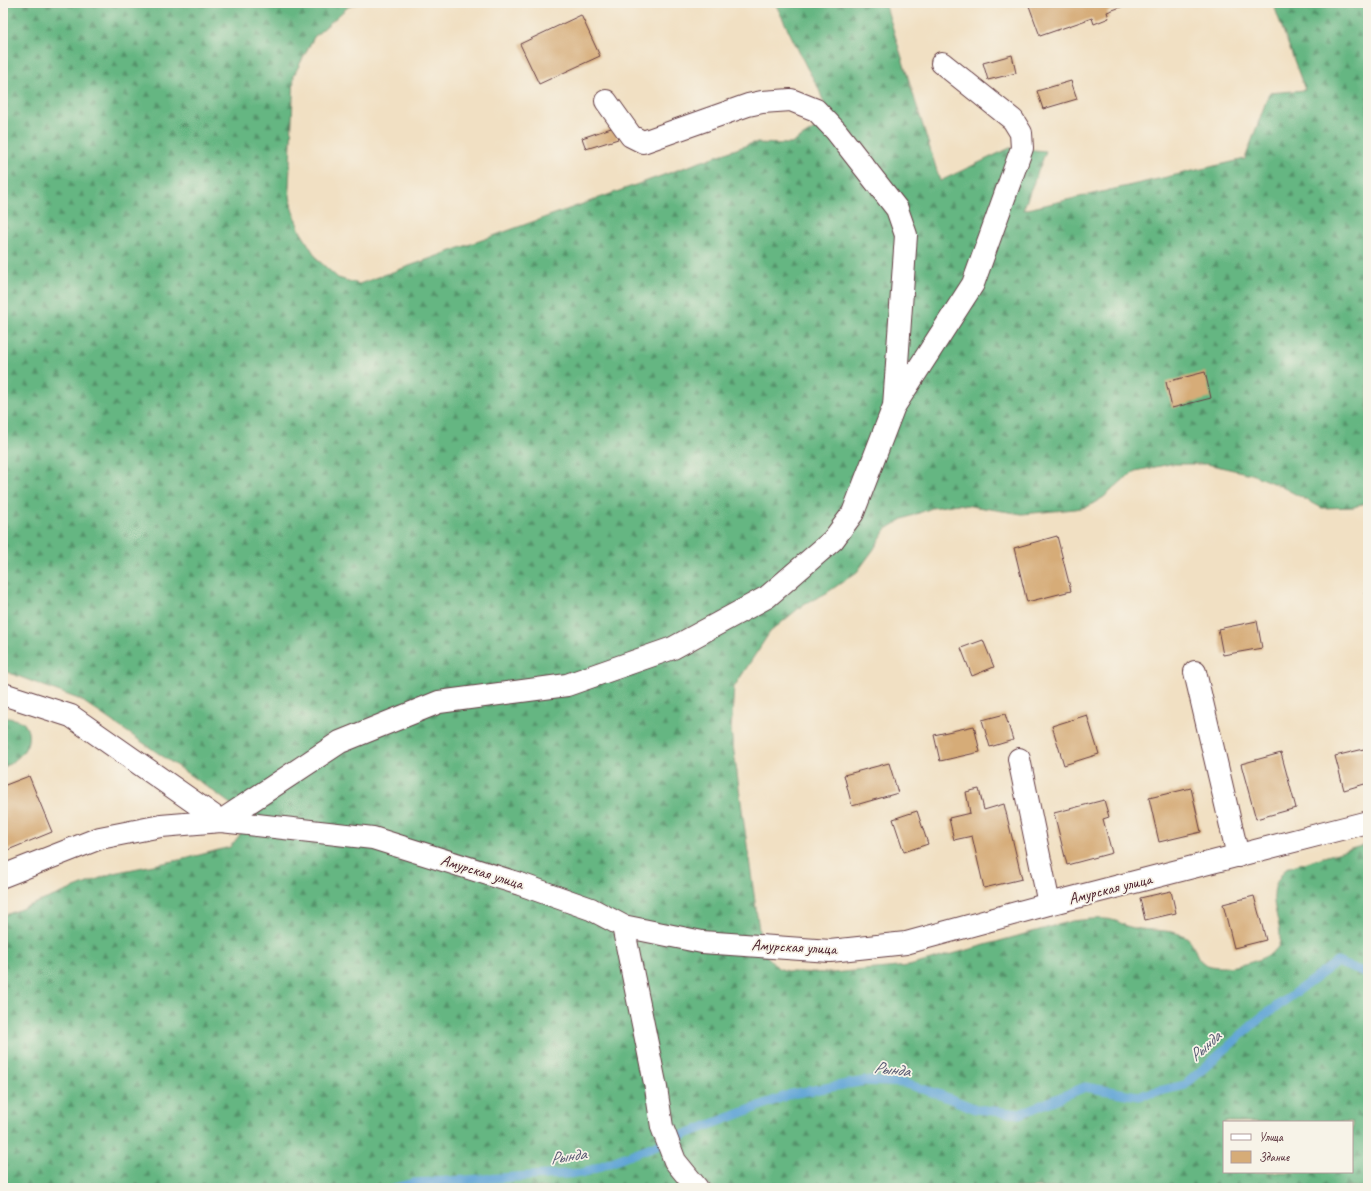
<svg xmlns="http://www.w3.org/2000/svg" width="1371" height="1191" viewBox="0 0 1371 1191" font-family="Caveat,sans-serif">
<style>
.forest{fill:url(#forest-firs);stroke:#586a56;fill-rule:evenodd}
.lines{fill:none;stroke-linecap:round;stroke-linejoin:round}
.stream{stroke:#61a5d6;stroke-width:9}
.building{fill:#d6ac78}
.minor-casing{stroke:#633c42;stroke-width:24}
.minor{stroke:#fff;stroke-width:22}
.labels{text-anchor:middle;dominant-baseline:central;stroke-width:3.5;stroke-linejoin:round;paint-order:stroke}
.street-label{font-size:16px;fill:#4a1f2b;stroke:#f7f3e8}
.water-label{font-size:17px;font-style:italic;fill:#53556f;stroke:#f7f3e8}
</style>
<defs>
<pattern id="forest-firs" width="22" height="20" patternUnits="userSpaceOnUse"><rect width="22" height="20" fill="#65b682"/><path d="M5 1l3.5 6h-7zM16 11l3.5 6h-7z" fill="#55936b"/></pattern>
</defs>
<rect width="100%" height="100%" fill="#f7f3e8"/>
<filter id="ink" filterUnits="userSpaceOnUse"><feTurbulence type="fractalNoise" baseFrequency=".025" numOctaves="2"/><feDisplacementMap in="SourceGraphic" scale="8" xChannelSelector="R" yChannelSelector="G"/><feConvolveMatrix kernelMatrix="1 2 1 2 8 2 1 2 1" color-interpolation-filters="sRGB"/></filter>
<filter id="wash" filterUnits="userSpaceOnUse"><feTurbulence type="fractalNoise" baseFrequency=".012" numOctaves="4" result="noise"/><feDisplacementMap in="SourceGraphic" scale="16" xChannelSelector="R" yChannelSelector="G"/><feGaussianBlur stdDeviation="0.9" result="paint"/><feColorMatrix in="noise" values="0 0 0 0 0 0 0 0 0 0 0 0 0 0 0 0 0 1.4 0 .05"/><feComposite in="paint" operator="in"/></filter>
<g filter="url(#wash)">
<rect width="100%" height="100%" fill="#f1e0c3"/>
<path class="forest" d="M3,3H359L348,7L314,37L294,75L289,188L292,209L300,231L318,260L338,278L359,284L753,143L791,144L816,128L825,106L818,87L807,68L775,3H885L940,181L1010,148L1046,151L1023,210L1245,159L1269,93L1305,90L1273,3H1368V502L1354,507L1322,508L1280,486L1251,474L1207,464H1170L1136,471L1123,480L1104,497L1087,507L1075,509L1022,514L958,504L932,508L903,519L885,530L874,549L857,572L825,594L804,604L770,632L734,687L731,731L760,937L766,955L778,968L790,972L832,973L909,966L1072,921C1084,920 1099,917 1112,920C1119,921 1126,927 1134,928C1149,931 1168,929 1182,935C1195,939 1193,952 1201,961C1215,975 1266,962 1277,948C1286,937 1272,909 1274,895C1274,884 1280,876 1286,868L1368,844V1188H3V916L113,873L184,859L230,847L239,836L245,826L236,808L213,791L81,700L7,672H3ZM1224,1122H1352V1172H1224Z
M3,717C8,718 17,719 21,721C25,723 27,728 28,732C31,749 17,760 3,768Z"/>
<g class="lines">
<path class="stream" d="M395,1188L413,1183L583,1173L791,1094L865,1081L903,1083L938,1094L976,1109L1020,1114L1085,1087L1138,1096L1185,1085L1258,1020L1337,962L1368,974"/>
</g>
<g id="blocks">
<path class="building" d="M1028,3H1132L1107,12L1109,18L1094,24L1092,18L1040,36Z
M581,15L600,56L539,84L520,44Z
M1012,55L1016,73L988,80L983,63Z
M1071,81L1077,99L1043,109L1037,91Z
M614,127L618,139L586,149L582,138Z
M1205,372L1211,398L1172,408L1166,382Z
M1057,536L1071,591L1027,602L1014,548Z
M1368,592V601L1364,593Z
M1257,621L1262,648L1223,655L1218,629Z
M983,640L994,667L972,676L961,648Z
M1005,714L1013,740L990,747L982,720Z
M1087,715L1099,754L1064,765L1052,726Z
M974,726L980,752L940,761L934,735Z
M1368,748V783L1344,790L1335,756Z
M1281,753L1296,808L1256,819L1241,764Z
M889,763L898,793L852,806L844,775Z
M29,776L52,832L3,852V786Z
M1191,788L1201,832L1159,842L1149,798Z
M979,789L984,810L1004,804L1022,879L984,888L972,836L954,840L949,818L970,813L966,792Z
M1104,800L1109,817L1103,819L1112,853L1067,865L1054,813Z
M917,811L928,844L904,852L893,819Z
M1171,891L1176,913L1145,920L1140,898Z
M1254,896L1266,940L1234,948L1223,904Z"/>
</g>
</g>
<g filter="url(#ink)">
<use href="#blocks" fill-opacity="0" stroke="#633c42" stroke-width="1"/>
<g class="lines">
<defs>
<path id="minor" d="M895,405L973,284L1022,148L1021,133L1013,120L942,63
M1195,672L1238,856
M3,694L71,716L221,821L373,838L520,884L591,909L623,926L702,942L830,951L906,943L1049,904L1368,822
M1019,759L1049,904
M3,876L100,838L161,826L221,821L340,742L439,702L567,685L673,648L767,597L833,540L853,513L894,406L906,235L897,209L836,131L816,110L791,100L762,102L748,105L643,142L631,136L606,101
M623,926L656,1088L662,1127L675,1161L697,1188"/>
</defs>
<use href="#minor" class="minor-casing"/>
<use href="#minor" class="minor"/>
</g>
</g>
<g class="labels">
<g class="street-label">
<text transform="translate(482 872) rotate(17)">Амурская улица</text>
<text transform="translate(1110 889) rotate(-14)">Амурская улица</text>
<text transform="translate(794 947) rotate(3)">Амурская улица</text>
</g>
<g class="water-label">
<text transform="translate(1205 1046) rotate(-42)">Рында</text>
<text transform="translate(892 1069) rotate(7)">Рында</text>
<text transform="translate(568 1156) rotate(-8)">Рында</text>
</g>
</g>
<rect width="1371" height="1191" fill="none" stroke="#f7f3e8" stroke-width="16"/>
<rect x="1223" y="1121" width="130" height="52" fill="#f7f3e8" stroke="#b29e9c"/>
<rect x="1231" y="1134" width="20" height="6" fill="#ffffff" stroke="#b29e9c"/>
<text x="1259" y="1141" font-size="12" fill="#4a1f2b">Улица</text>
<rect x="1231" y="1151" width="20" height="12" fill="#d6ac78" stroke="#b29e9c"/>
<text x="1259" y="1161" font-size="12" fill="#4a1f2b">Здание</text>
</svg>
